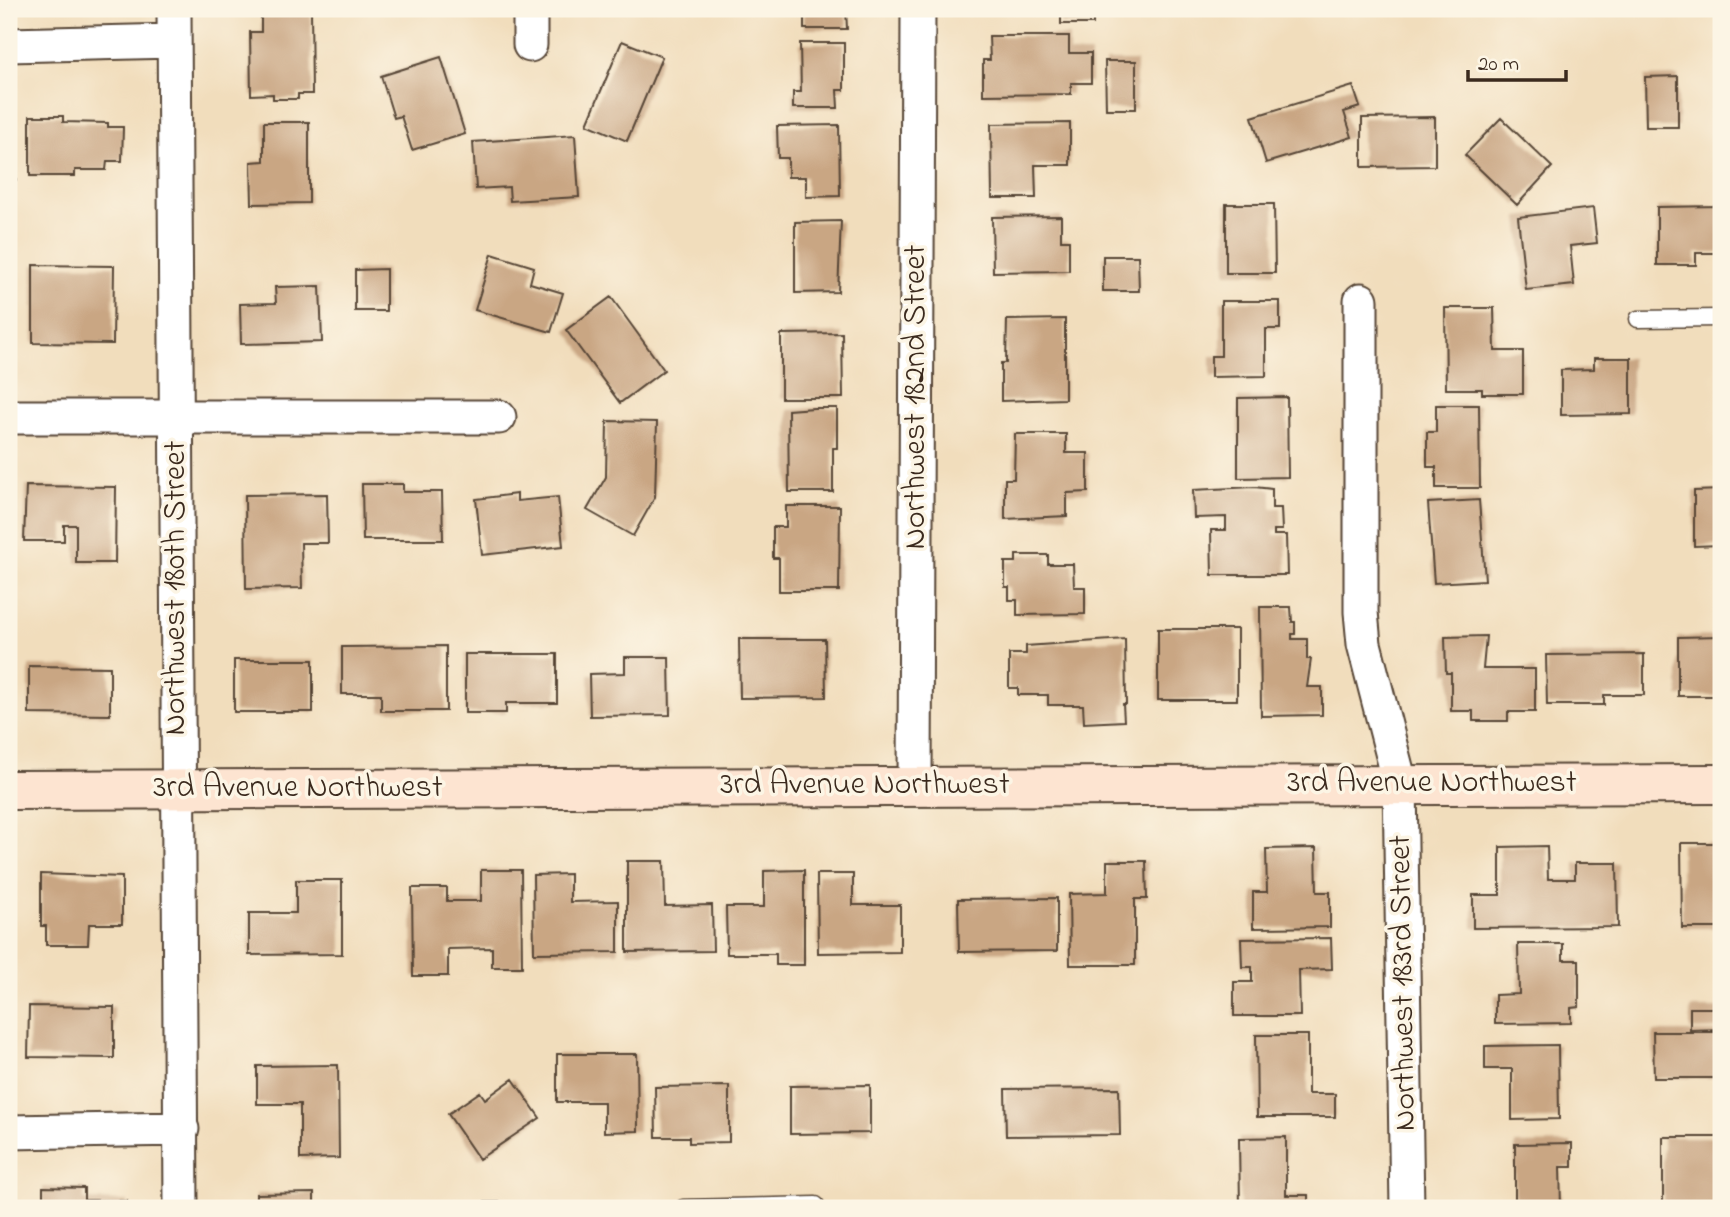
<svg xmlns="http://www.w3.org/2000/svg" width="1730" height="1217" viewBox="0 0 1730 1217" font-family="'Indie Flower',sans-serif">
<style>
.building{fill:#c9a683}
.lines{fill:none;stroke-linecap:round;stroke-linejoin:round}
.lane-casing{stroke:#564536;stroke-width:19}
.street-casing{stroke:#564536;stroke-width:37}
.secondary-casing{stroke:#564536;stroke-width:42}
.lane{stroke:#fff;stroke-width:16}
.street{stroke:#fff;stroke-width:33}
.secondary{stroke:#fde4d1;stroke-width:38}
.labels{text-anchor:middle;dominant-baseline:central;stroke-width:7;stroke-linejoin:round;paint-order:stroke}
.street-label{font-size:32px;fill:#3b2a1e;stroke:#fcf5e5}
</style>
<rect width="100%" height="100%" fill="#fcf5e5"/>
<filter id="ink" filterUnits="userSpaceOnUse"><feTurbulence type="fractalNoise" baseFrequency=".0143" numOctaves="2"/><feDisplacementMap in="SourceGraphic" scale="14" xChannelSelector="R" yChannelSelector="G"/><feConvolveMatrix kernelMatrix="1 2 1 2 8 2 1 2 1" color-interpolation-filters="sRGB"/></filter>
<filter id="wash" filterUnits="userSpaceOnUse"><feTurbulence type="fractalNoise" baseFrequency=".00686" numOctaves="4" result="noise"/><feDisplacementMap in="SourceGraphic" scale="28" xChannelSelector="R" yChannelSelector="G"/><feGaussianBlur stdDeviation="1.57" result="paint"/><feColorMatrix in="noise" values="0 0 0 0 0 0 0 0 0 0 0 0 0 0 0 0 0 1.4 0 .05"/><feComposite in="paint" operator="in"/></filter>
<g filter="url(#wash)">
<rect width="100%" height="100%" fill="#f1ddbc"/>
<g id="blocks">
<path class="building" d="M261,9H311L312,94H298V99H273V94L251,95L250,32H261Z
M804,9H846L847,29H804Z
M1061,9H1093V24H1061Z
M989,36H1069V53H1091V83H1071V94L983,95V60H990Z
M622,41L662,57L627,141L587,124Z
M800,43H844V90H837L838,108H793V92H801Z
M441,57L465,134L412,150L401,116L394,118L381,76Z
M1105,61H1136V109H1106Z
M1678,76V127H1646L1645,77Z
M1353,86L1360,107L1344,112L1352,137L1266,163L1252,117Z
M30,116H63V122L108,123V127H123L122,161H107L106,170H75V176H30Z
M1435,117V166L1362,167V118Z
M1501,118L1552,167L1517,205L1465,155Z
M264,122H309V203L252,204L251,162L264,161Z
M1070,123V165H1035L1036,198H992L991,124Z
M839,125L840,196L806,197V177H788V158H778L777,126Z
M9,134H13L16,180L9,181Z
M575,135L579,197L510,201L509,187L476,189L473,142Z
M1226,204H1274L1275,273H1226Z
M1721,206V253H1696V265H1657V207Z
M1593,208L1597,243L1570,246L1574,285L1526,290L1518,217Z
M1061,216V240H1069V271L993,272L992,217Z
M841,221L838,292L795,293V222Z
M492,254L534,267L530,283L563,293L551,332L475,310Z
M1103,256H1138L1139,291H1103Z
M33,265L114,266L113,344L33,343Z
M386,269V311H355V270Z
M320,286L322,342L241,344L240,304L276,303L275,287Z
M611,297L664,370L620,403L566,330Z
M1221,301H1280V329H1266V376L1211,377V356H1221Z
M1445,308H1494L1495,351H1523V394H1482V389H1446Z
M1065,319V399L1001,401V363H1006L1007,320Z
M842,333L843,398H781V334Z
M1594,358H1631V414L1561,415V370L1594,369Z
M1287,397L1288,477L1238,478V398Z
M1436,405H1479L1480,488H1436V467H1427V432H1436Z
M814,408H837V448H833V492H789L788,410Z
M607,421L657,422L655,497L633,536L587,510L606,477Z
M1015,434H1066V453H1088V492L1067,493V516L1005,519V479H1014Z
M362,484H403V492H442L443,540H363Z
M26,486L116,487L115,563H76V525H64V541H24Z
M1254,487L1272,489V508H1281L1282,530H1274V535H1286L1287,575H1212L1211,530H1226V517L1194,518L1193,490Z
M1721,490V545L1694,546V491Z
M327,494L328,543H301L302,588L246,589L245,495Z
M517,494V501L558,497L563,546L482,555L476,499Z
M1479,500L1485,580L1434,583L1428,503Z
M786,506H840L839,591H779V558H773V527H786Z
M1016,555H1048V564H1073L1074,587H1085V614L1017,615V600H1009V587H1005V562H1016Z
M1260,607H1291L1292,622H1295V634H1292V639H1307V659H1311L1307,687H1322V715L1261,716Z
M1158,629H1237V700H1158Z
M1486,636L1483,669H1535V712H1508V721H1473V711H1451V673H1446L1445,637Z
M1721,636V685H1717V696H1678V637Z
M9,637H12V678H9Z
M739,639H825L826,697L740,698Z
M1125,639L1126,704H1123L1124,721L1084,723L1083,705H1048V695H1018V688H1009V654H1026V646Z
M446,646V711H381V694H342V647Z
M465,654H557V703H506V713H465Z
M1644,654V695H1604V705H1547L1546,655Z
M625,657H669L670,715L590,716L589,674L625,673Z
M234,660H313V712H234Z
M29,666L110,667V715L29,714Z
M1681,843H1721V928H1682Z
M1547,846L1548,879H1575V863H1617L1618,927L1473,928V895H1500V847Z
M1316,848L1317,892H1330V927L1253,928V892H1267L1266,849Z
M627,861H664L665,906L712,905L713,951L627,952Z
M1107,861H1146L1147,899H1135V965H1070L1069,894L1107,893Z
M481,870H521L522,967H492V948L448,949V976H413L412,888H447V901H481Z
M804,870V965H776V954H727L726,907H764V871Z
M41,874L122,877V924H89L88,945H46V926H41Z
M570,874V902L618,901V952L534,953L533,875Z
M817,874H853V905H900V952L818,953Z
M296,880H342V954L249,955V913H296Z
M1057,898V951L959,952L958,899Z
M1331,938L1332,969L1299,970L1300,1016H1234V982H1252V967H1242L1241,939Z
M1518,944H1563V960H1579V1007L1571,1008V1023L1495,1024V995L1519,994Z
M29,1006L114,1007V1058L28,1057Z
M1690,1008H1721V1029L1690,1030Z
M1653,1032H1721V1078H1654Z
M1256,1035H1308V1094H1335V1117H1257Z
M1558,1045L1559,1119L1512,1120V1069H1485V1046Z
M557,1054H637L638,1131L604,1132V1102H557Z
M338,1065L339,1158L300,1159V1104H257V1066Z
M513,1079L540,1118L479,1159L448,1114L480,1092L485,1099Z
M870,1085V1133L790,1134V1086Z
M729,1086V1142L689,1143V1137H656L655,1087Z
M1119,1088L1120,1135L1006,1136L1005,1089Z
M1286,1137V1195H1308V1208H1240L1239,1138Z
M1663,1137H1718V1153H1721V1208H1663Z
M1572,1143V1167H1560L1561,1208H1515V1144Z
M43,1187L84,1188V1200L127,1201L126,1208H43Z
M314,1193V1208H256V1194Z
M464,1202H508L509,1208H464Z"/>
</g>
</g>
<g filter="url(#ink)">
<use href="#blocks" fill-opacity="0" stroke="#564536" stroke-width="2"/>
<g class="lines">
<defs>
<path id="lane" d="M1638,319L1721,318
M683,1208L816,1205"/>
<path id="street" d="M174,9L181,1208
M9,45L174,41
M530,45V9
M1361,300V612L1364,644L1400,783L1407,1208
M9,417H499
M915,784L918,9
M9,1132L182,1129"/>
<path id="secondary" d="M9,790L1721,784"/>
</defs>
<use href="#lane" class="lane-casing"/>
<use href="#street" class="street-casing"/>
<use href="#secondary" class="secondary-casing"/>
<use href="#lane" class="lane"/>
<use href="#street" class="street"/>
<use href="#secondary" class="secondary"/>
</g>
</g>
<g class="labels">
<g class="street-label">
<text transform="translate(916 397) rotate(-90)">Northwest 182nd Street</text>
<text transform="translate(176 588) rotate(-90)">Northwest 180th Street</text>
<text x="1432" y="783">3rd Avenue Northwest</text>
<text x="865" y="785">3rd Avenue Northwest</text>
<text x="298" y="788">3rd Avenue Northwest</text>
<text transform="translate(1404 983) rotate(-91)">Northwest 183rd Street</text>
</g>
</g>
<rect width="1730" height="1217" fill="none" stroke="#fcf5e5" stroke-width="35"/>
<path d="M1468 70v10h98v-10" fill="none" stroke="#3b2a1e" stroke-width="3.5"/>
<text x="1478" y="70" font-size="21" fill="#3b2a1e" stroke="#fcf5e5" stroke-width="5" paint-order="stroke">20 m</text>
</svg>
